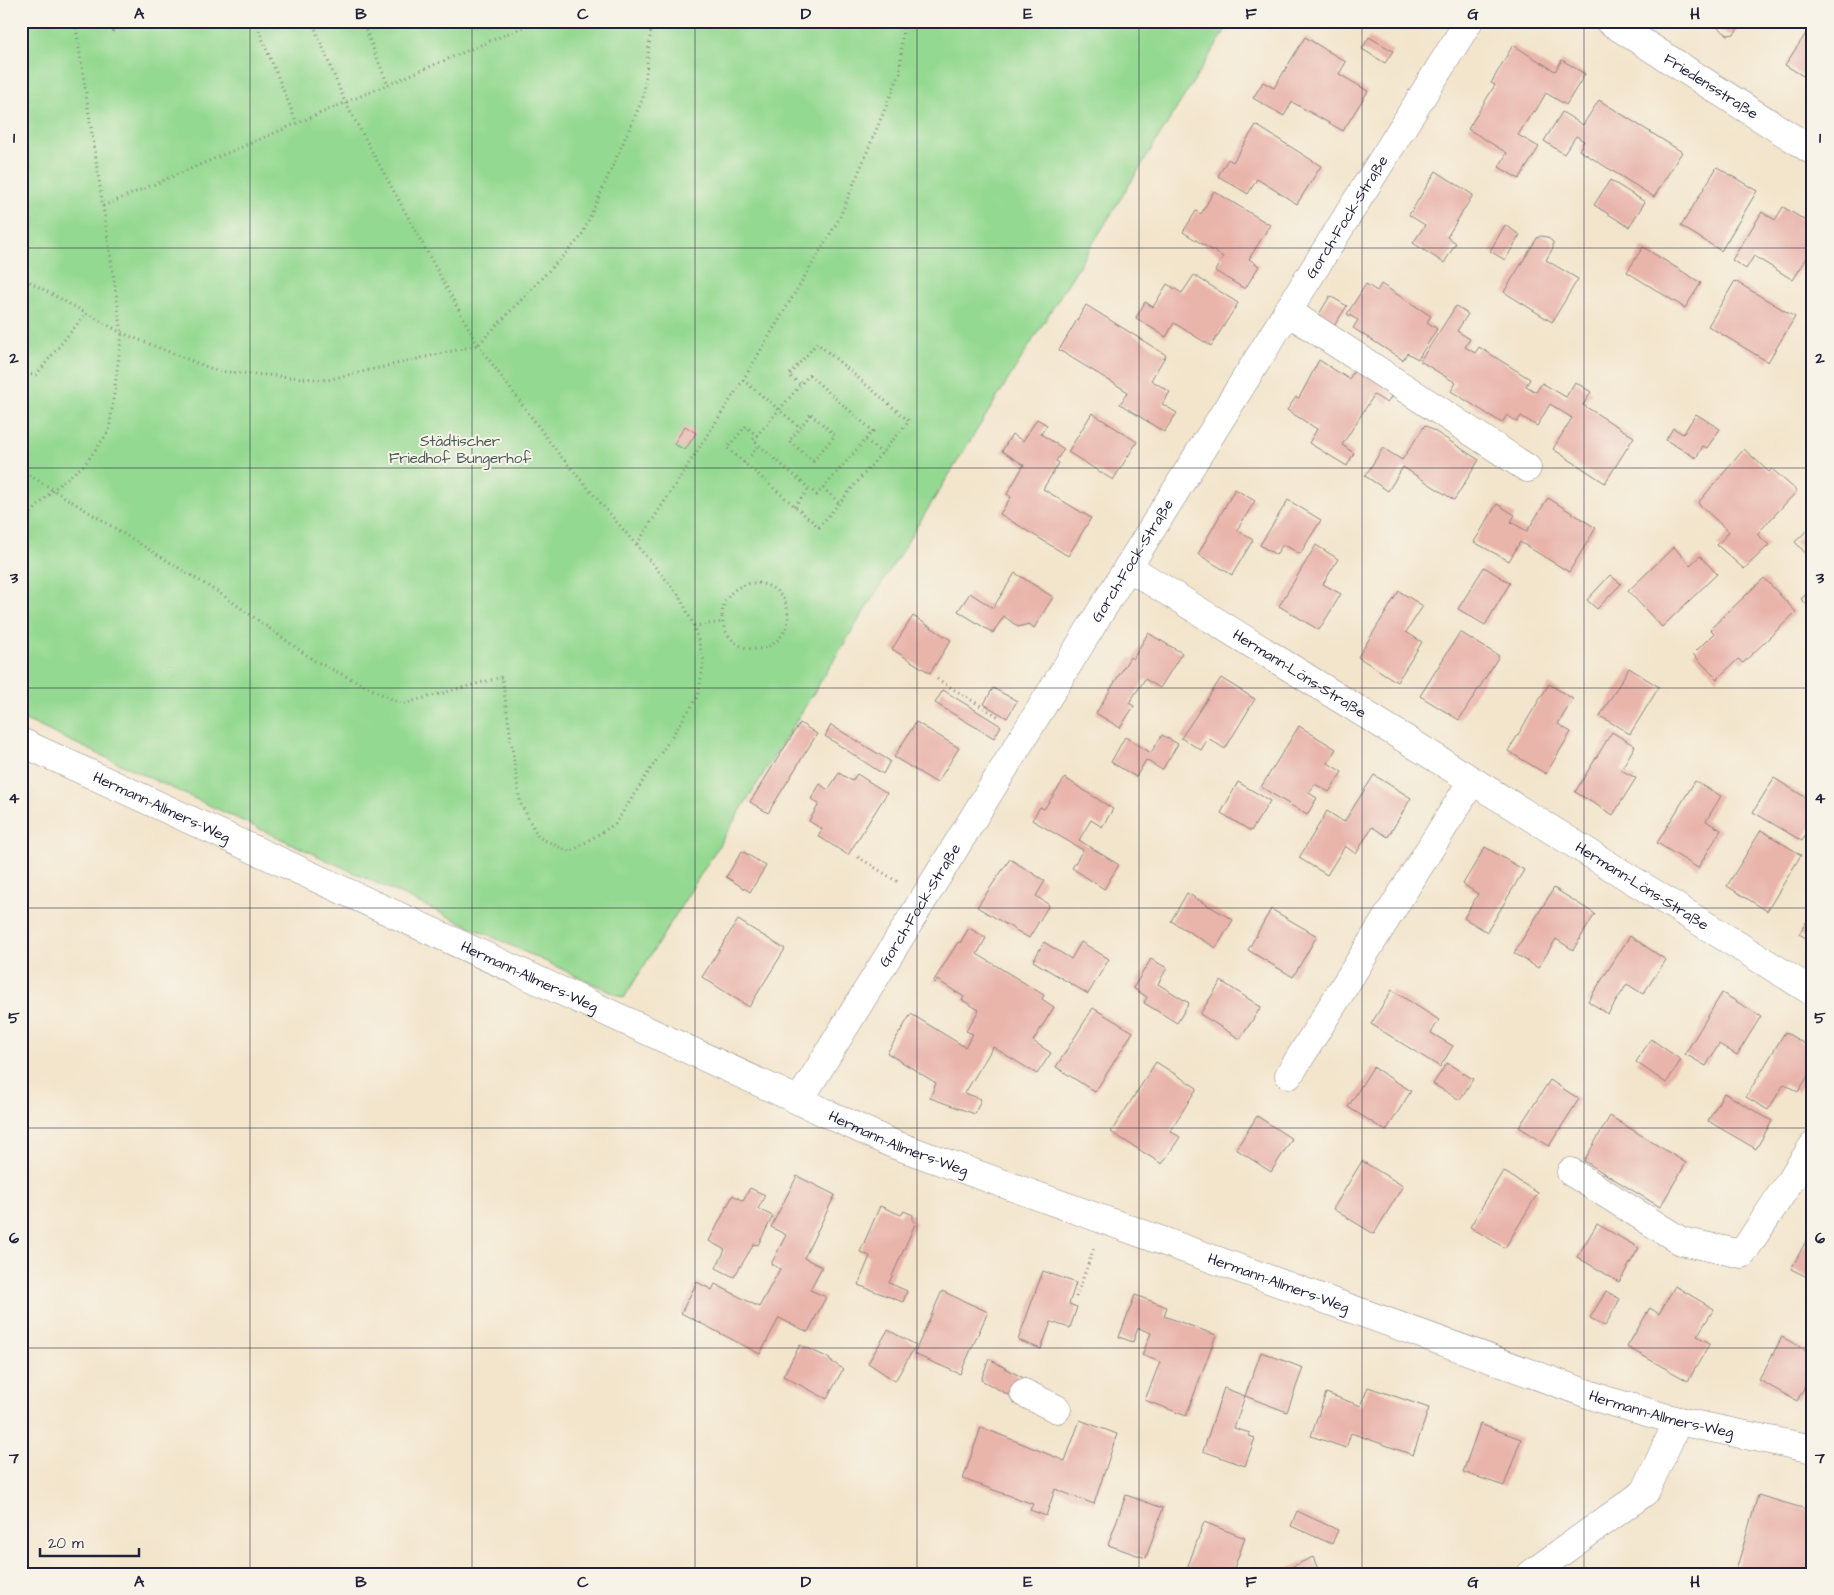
<svg xmlns="http://www.w3.org/2000/svg" width="1834" height="1595" viewBox="0 0 1834 1595" font-family="'Architects Daughter',sans-serif">
<style>
.green{fill:#94d991;stroke:#5b7e66}
.building{fill:#e9b4aa}
.lines{fill:none;stroke-linecap:round;stroke-linejoin:round}
.minor-casing{stroke:#8a8484;stroke-width:29}
.path{stroke:#8a8484;stroke-width:3;stroke-dasharray:1 4;stroke-linecap:butt}
.minor{stroke:#fff;stroke-width:28}
.grid{fill:none;stroke:#22223b;stroke-width:1;stroke-opacity:0.55}
.labels{text-anchor:middle;dominant-baseline:central;stroke-width:4;stroke-linejoin:round;paint-order:stroke}
.street-label{font-size:15px;fill:#22223b;stroke:#f7f3e8}
.park-label{font-size:15px;fill:#445955;stroke:#f7f3e8}
.neatline{fill:none;stroke:#22223b;stroke-width:2}
.grid-label{font-size:16px;text-anchor:middle;font-weight:bold;fill:#22223b}
</style>
<rect width="100%" height="100%" fill="#f7f3e8"/>
<filter id="ink" filterUnits="userSpaceOnUse"><feTurbulence type="fractalNoise" baseFrequency=".02" numOctaves="2"/><feDisplacementMap in="SourceGraphic" scale="10" xChannelSelector="R" yChannelSelector="G"/><feConvolveMatrix kernelMatrix="1 2 1 2 8 2 1 2 1" color-interpolation-filters="sRGB"/></filter>
<filter id="wash" filterUnits="userSpaceOnUse"><feTurbulence type="fractalNoise" baseFrequency=".0096" numOctaves="4" result="noise"/><feDisplacementMap in="SourceGraphic" scale="20" xChannelSelector="R" yChannelSelector="G"/><feGaussianBlur stdDeviation="1.12" result="paint"/><feColorMatrix in="noise" values="0 0 0 0 0 0 0 0 0 0 0 0 0 0 0 0 0 1.4 0 .05"/><feComposite in="paint" operator="in"/></filter>
<g filter="url(#wash)">
<rect width="100%" height="100%" fill="#f3e5cc"/>
<path class="green" d="M21,21H1231L624,998L21,718Z"/>
<g id="blocks">
<path class="building" d="M1718,21H1744L1734,34L1728,35L1718,28Z
M1813,23V82L1785,65Z
M1305,37L1346,62L1339,74L1368,91L1343,131L1292,102L1284,116L1253,98L1263,82L1274,88Z
M1369,37L1393,51L1385,63L1362,49Z
M1513,45L1555,71L1562,60L1585,74L1566,105L1546,93L1535,112L1533,111L1518,135L1539,147L1519,179L1499,167L1507,153L1468,129L1495,85L1491,83Z
M1599,100L1682,152L1654,197L1579,150L1584,141L1576,136L1564,154L1544,141L1562,112L1583,125Z
M1256,125L1321,166L1297,204L1257,179L1248,194L1218,176L1228,159L1233,162Z
M1717,167L1757,191L1721,251L1681,226Z
M1436,171L1473,195L1447,237L1456,243L1444,263L1413,243L1425,225L1409,215Z
M1610,180L1645,202L1629,227L1594,205Z
M1214,191L1270,225L1249,259L1259,266L1245,289L1215,271L1223,257L1183,232L1196,211L1201,214Z
M1783,207L1813,225V248L1793,280L1754,256L1746,269L1732,260L1762,212L1775,220Z
M1505,225L1520,235L1505,260L1490,251Z
M1541,236L1547,237L1553,242V248L1546,260L1578,279L1552,322L1504,292L1537,238Z
M1643,247L1701,283L1685,308L1627,272Z
M1194,275L1238,303L1211,346L1174,323L1166,337L1136,318L1145,302L1153,307L1167,284L1182,293Z
M1735,281L1795,317L1768,362L1708,326Z
M1366,284L1377,291L1381,284L1431,316L1427,322L1437,329L1418,359L1407,353L1403,360L1353,328L1358,320L1347,314Z
M1330,296L1347,306L1334,326L1318,316Z
M1086,305L1166,355L1151,380L1170,392L1162,404L1177,413L1164,432L1120,404L1128,392L1059,350Z
M1456,306L1468,314L1457,331L1470,339L1465,347L1475,353L1479,347L1530,379L1526,386L1536,392L1542,383L1566,397L1575,382L1591,392L1583,405L1634,437L1605,483L1553,449L1572,418L1550,404L1537,426L1521,416L1517,422L1507,415L1502,423L1451,391L1456,383L1420,361Z
M1319,360L1349,379L1357,366L1395,390L1387,403L1374,395L1342,445L1354,453L1347,466L1309,443L1317,429L1287,410L1296,397L1299,398Z
M1092,413L1137,442L1113,480L1068,452Z
M1696,414L1720,429L1707,448L1703,446L1696,458L1666,440L1673,428L1683,434Z
M1037,419L1047,425L1041,434L1064,449L1056,461L1059,463L1043,489L1091,518L1068,556L1000,514L1011,497L1007,494L1024,465L1002,451L1012,434L1023,441Z
M1425,425L1479,460L1454,500L1403,467L1388,491L1365,476L1383,448L1402,460Z
M685,426L696,433L685,450L674,444Z
M1744,449L1769,472L1772,469L1797,491L1757,534L1769,545L1744,569L1717,545L1729,532L1698,503Z
M1235,489L1255,501L1237,530L1253,540L1232,575L1198,554Z
M1548,498L1596,528L1569,572L1520,542L1509,561L1474,542L1497,504L1515,515L1511,522L1527,531Z
M1288,500L1321,520L1300,554L1283,544L1276,555L1260,545Z
M1813,525V561L1795,542Z
M1316,545L1338,559L1323,584L1341,594L1319,630L1279,606Z
M1674,547L1690,565L1700,556L1717,574L1662,627L1628,591Z
M1484,567L1510,583L1485,625L1458,609Z
M1015,573L1053,597L1034,628L1029,624L1018,627L1004,616L993,633L958,611L970,593L993,608Z
M1610,575L1621,584L1597,609L1587,600Z
M1764,578L1796,612L1743,663L1738,659L1717,679L1693,654L1714,633L1710,629Z
M1813,588V611L1801,599Z
M1399,591L1423,606L1406,632L1422,642L1397,682L1358,657Z
M913,616L951,640L930,673L892,649Z
M1460,632L1499,656L1459,720L1420,696Z
M1148,633L1182,653L1160,688L1145,679L1129,703L1134,706L1120,728L1096,713L1130,657L1133,659Z
M1629,668L1659,687L1630,734L1600,716Z
M1221,678L1255,699L1225,749L1208,738L1201,750L1181,738Z
M1549,684L1573,699L1558,724L1571,732L1546,774L1508,751Z
M993,688L1017,701L1007,718L984,704Z
M943,690L1001,726L994,738L935,703Z
M916,722L959,748L937,783L894,757Z
M800,723L817,734L768,813L750,802Z
M831,725L890,761L883,774L825,736Z
M1299,726L1336,749L1328,763L1342,772L1329,792L1315,784L1309,793L1317,798L1307,815L1261,787Z
M1612,732L1635,746L1621,770L1636,778L1613,815L1575,792Z
M1162,735L1178,744L1162,770L1146,760L1136,777L1111,762L1125,737L1151,753Z
M839,773L852,781L857,774L887,793L848,855L818,836L822,829L809,821L819,804L811,799L820,784L828,790Z
M1374,775L1411,798L1388,837L1372,827L1356,854L1345,846L1327,875L1299,858L1327,811L1344,822Z
M1065,778L1113,809L1102,827L1091,820L1079,840L1119,865L1104,889L1072,868L1083,850L1032,820L1040,807L1044,809Z
M1774,778L1813,802V823L1802,841L1753,812Z
M1695,781L1721,796L1706,821L1721,830L1698,868L1657,843Z
M1238,782L1270,801L1251,831L1221,813Z
M1761,830L1801,855L1767,911L1727,886Z
M1485,847L1524,870L1487,932L1464,918L1478,894L1463,884Z
M742,851L766,866L750,892L726,877Z
M1010,859L1045,881L1036,896L1049,905L1029,938L977,907Z
M1554,888L1595,914L1573,950L1556,939L1538,968L1514,953Z
M1187,893L1233,920L1216,948L1171,921Z
M1271,909L1317,936L1293,977L1248,950Z
M1813,911V942L1799,934Z
M738,920L785,949L749,1007L702,977Z
M969,928L986,938L977,954L1044,995L1042,999L1054,1007L1033,1041L1051,1053L1037,1074L993,1047L965,1093L981,1099L975,1114L930,1098L936,1083L887,1053L911,1014L965,1047L973,1034L966,1031L979,1010L962,1000L964,997L937,980L935,983L933,982L958,942L960,943Z
M1630,936L1666,960L1643,994L1627,984L1608,1014L1588,1001Z
M1044,942L1071,959L1081,942L1109,959L1088,994L1033,961Z
M1151,959L1167,968L1158,984L1189,1003L1177,1023L1144,1003L1147,997L1133,988Z
M1221,981L1261,1007L1240,1039L1200,1014Z
M1392,990L1439,1020L1431,1033L1453,1046L1440,1067L1371,1024Z
M1722,993L1761,1016L1737,1055L1719,1044L1706,1066L1685,1054Z
M1093,1008L1133,1032L1095,1092L1056,1067Z
M1785,1032L1813,1049V1068L1798,1092L1784,1084L1768,1110L1746,1097Z
M1651,1039L1681,1060L1666,1083L1636,1062Z
M1156,1062L1197,1088L1170,1131L1180,1137L1162,1164L1111,1132Z
M1447,1063L1473,1079L1460,1100L1433,1084Z
M1373,1067L1411,1091L1386,1131L1348,1107Z
M1550,1080L1579,1099L1549,1146L1519,1127Z
M1724,1093L1772,1121L1756,1149L1708,1121Z
M1257,1116L1292,1139L1271,1172L1236,1149Z
M1610,1116L1686,1163L1660,1207L1584,1161Z
M1362,1161L1403,1186L1374,1234L1333,1209Z
M1503,1171L1538,1193L1505,1248L1470,1227Z
M797,1176L835,1195L804,1258L822,1267L810,1290L826,1297L808,1332L779,1318L760,1354L681,1313L697,1282L712,1290L715,1284L759,1307L780,1269L771,1264L786,1235L771,1227Z
M750,1188L765,1195L758,1209L773,1216L758,1245L754,1244L734,1277L716,1268L725,1250L709,1241L733,1195L743,1201Z
M880,1206L901,1215L904,1211L913,1215V1221L916,1222L889,1283L907,1291L903,1302L858,1285L870,1256L860,1252Z
M1597,1224L1639,1248L1619,1282L1577,1257Z
M1813,1228V1280L1791,1269Z
M1043,1271L1076,1283L1069,1304L1077,1307L1070,1328L1051,1322L1041,1349L1018,1340Z
M1675,1286L1714,1309L1697,1336L1710,1343L1688,1381L1627,1347L1650,1308L1659,1314Z
M942,1291L988,1312L960,1374L914,1354Z
M1606,1291L1620,1299L1605,1326L1590,1318Z
M1135,1295L1167,1307L1164,1316L1216,1335L1186,1416L1145,1400L1160,1362L1142,1355L1151,1333L1138,1328L1133,1342L1119,1337Z
M888,1330L916,1345L895,1381L868,1363Z
M1782,1337L1813,1354V1372L1797,1401L1759,1380Z
M800,1345L829,1358V1360L843,1369L827,1399L783,1376Z
M1261,1352L1303,1368L1287,1412L1245,1396Z
M989,1359L1027,1380L1016,1399L981,1380Z
M1368,1387L1429,1408L1413,1455L1351,1433L1346,1448L1311,1436L1326,1393L1361,1406Z
M1224,1388L1245,1396L1234,1428L1250,1433L1249,1436L1255,1438L1245,1466L1203,1451Z
M1080,1420L1117,1434L1094,1504L1055,1489L1046,1516L1030,1510L1033,1504L963,1479L981,1427L1065,1461Z
M1480,1424L1521,1439L1504,1486L1463,1472Z
M1126,1495L1163,1508L1146,1558L1108,1545Z
M1758,1495L1813,1511V1574H1735Z
M1297,1511L1338,1530L1332,1544L1291,1526Z
M1204,1522L1245,1538L1232,1574H1185Z
M1313,1557L1320,1574H1276Z"/>
</g>
</g>
<g filter="url(#ink)">
<use href="#blocks" fill-opacity="0" stroke="#8a8484" stroke-width="1"/>
<g class="lines">
<defs>
<g id="minor">
<path id="s1" d="M1609,21L1813,151"/>
<path d="M1287,311L1527,468"/>
<path id="s2" d="M1128,567L1813,992"/>
<path id="s3" d="M21,742L893,1144L1605,1400L1678,1421L1813,1449"/>
<path d="M1289,1075L1472,781"/>
<path id="s4" d="M799,1101L1128,567L1469,21"/>
<path d="M1571,1172L1681,1241L1742,1254L1813,1146"/>
<path d="M1024,1393L1057,1409"/>
<path d="M1531,1574L1645,1492L1678,1421"/>
</g>
</defs>
<use href="#minor" class="minor-casing"/>
<path class="path" d="M109,21L113,31L136,21
M255,21L296,121
M362,21L388,85
M103,206L537,21
M21,277L122,333L217,371L327,380L478,345L581,237L643,98L652,21
M21,374L36,375L86,313
M809,375L873,431L817,495L753,440Z
M743,380L800,427
M811,414L835,435L813,461L789,441Z
M757,436L746,426L727,448L819,527L909,421L817,343L789,375L801,385
M866,440L882,453
M744,463L759,446
M21,470L224,596L315,661L402,704L502,677L520,802L538,837L570,852L615,824L698,696L704,661L694,626L679,595L558,453L478,345L345,102L312,21
M823,488L839,503
M794,506L809,489
M21,524L54,489L85,464L109,431L122,333L75,21
M637,544L743,380L839,219L900,73L903,21
M722 616a33 33 0 1 1 66 0a33 33 0 1 1-66 0Z
M694,626L722,622
M937,679L999,717
M858,857L898,882
M1076,1297L1094,1248"/>
<use href="#minor" class="minor"/>
</g>
</g>
<path class="grid" d="M250,21V1574M472,21V1574M695,21V1574M917,21V1574M1139,21V1574M1362,21V1574M1584,21V1574M21,248H1813M21,468H1813M21,688H1813M21,908H1813M21,1128H1813M21,1348H1813"/>
<g class="labels">
<g class="street-label">
<text stroke="none"><textPath href="#s1" startOffset="121">Friedensstraße</textPath></text>
<text stroke="none"><textPath href="#s4" startOffset="1040">Gorch-Fock-Straße</textPath></text>
<text stroke="none"><textPath href="#s4" startOffset="635">Gorch-Fock-Straße</textPath></text>
<text stroke="none"><textPath href="#s2" startOffset="202">Hermann-Löns-Straße</textPath></text>
<text stroke="none"><textPath href="#s3" startOffset="155">Hermann-Allmers-Weg</textPath></text>
<text stroke="none"><textPath href="#s2" startOffset="605">Hermann-Löns-Straße</textPath></text>
<text stroke="none"><textPath href="#s4" startOffset="230">Gorch-Fock-Straße</textPath></text>
<text stroke="none"><textPath href="#s3" startOffset="560">Hermann-Allmers-Weg</textPath></text>
<text stroke="none"><textPath href="#s3" startOffset="965">Hermann-Allmers-Weg</textPath></text>
<text stroke="none"><textPath href="#s3" startOffset="1370">Hermann-Allmers-Weg</textPath></text>
<text stroke="none"><textPath href="#s3" startOffset="1775">Hermann-Allmers-Weg</textPath></text>
</g>
<g class="park-label">
<text x="460" y="441">Städtischer<tspan x="460" dy="17">Friedhof Bungerhof</tspan></text>
</g>
</g>
<rect width="1834" height="1595" fill="none" stroke="#f7f3e8" stroke-width="55"/>
<path d="M40 1548v8h99v-8" fill="none" stroke="#22223b" stroke-width="2.5"/>
<text x="48" y="1548" font-size="15" fill="#22223b" stroke="#f7f3e8" stroke-width="4" paint-order="stroke">20 m</text>
<rect x="28" y="28" width="1778" height="1540" class="neatline"/>
<g class="grid-label">
<text x="139" y="19">A</text>
<text x="361" y="19">B</text>
<text x="583" y="19">C</text>
<text x="806" y="19">D</text>
<text x="1028" y="19">E</text>
<text x="1251" y="19">F</text>
<text x="1473" y="19">G</text>
<text x="1695" y="19">H</text>
<text x="14" y="143">1</text>
<text x="1820" y="143">1</text>
<text x="14" y="363">2</text>
<text x="1820" y="363">2</text>
<text x="14" y="583">3</text>
<text x="1820" y="583">3</text>
<text x="14" y="803">4</text>
<text x="1820" y="803">4</text>
<text x="14" y="1023">5</text>
<text x="1820" y="1023">5</text>
<text x="14" y="1243">6</text>
<text x="1820" y="1243">6</text>
<text x="14" y="1463">7</text>
<text x="1820" y="1463">7</text>
<text x="139" y="1587">A</text>
<text x="361" y="1587">B</text>
<text x="583" y="1587">C</text>
<text x="806" y="1587">D</text>
<text x="1028" y="1587">E</text>
<text x="1251" y="1587">F</text>
<text x="1473" y="1587">G</text>
<text x="1695" y="1587">H</text>
</g>
</svg>
